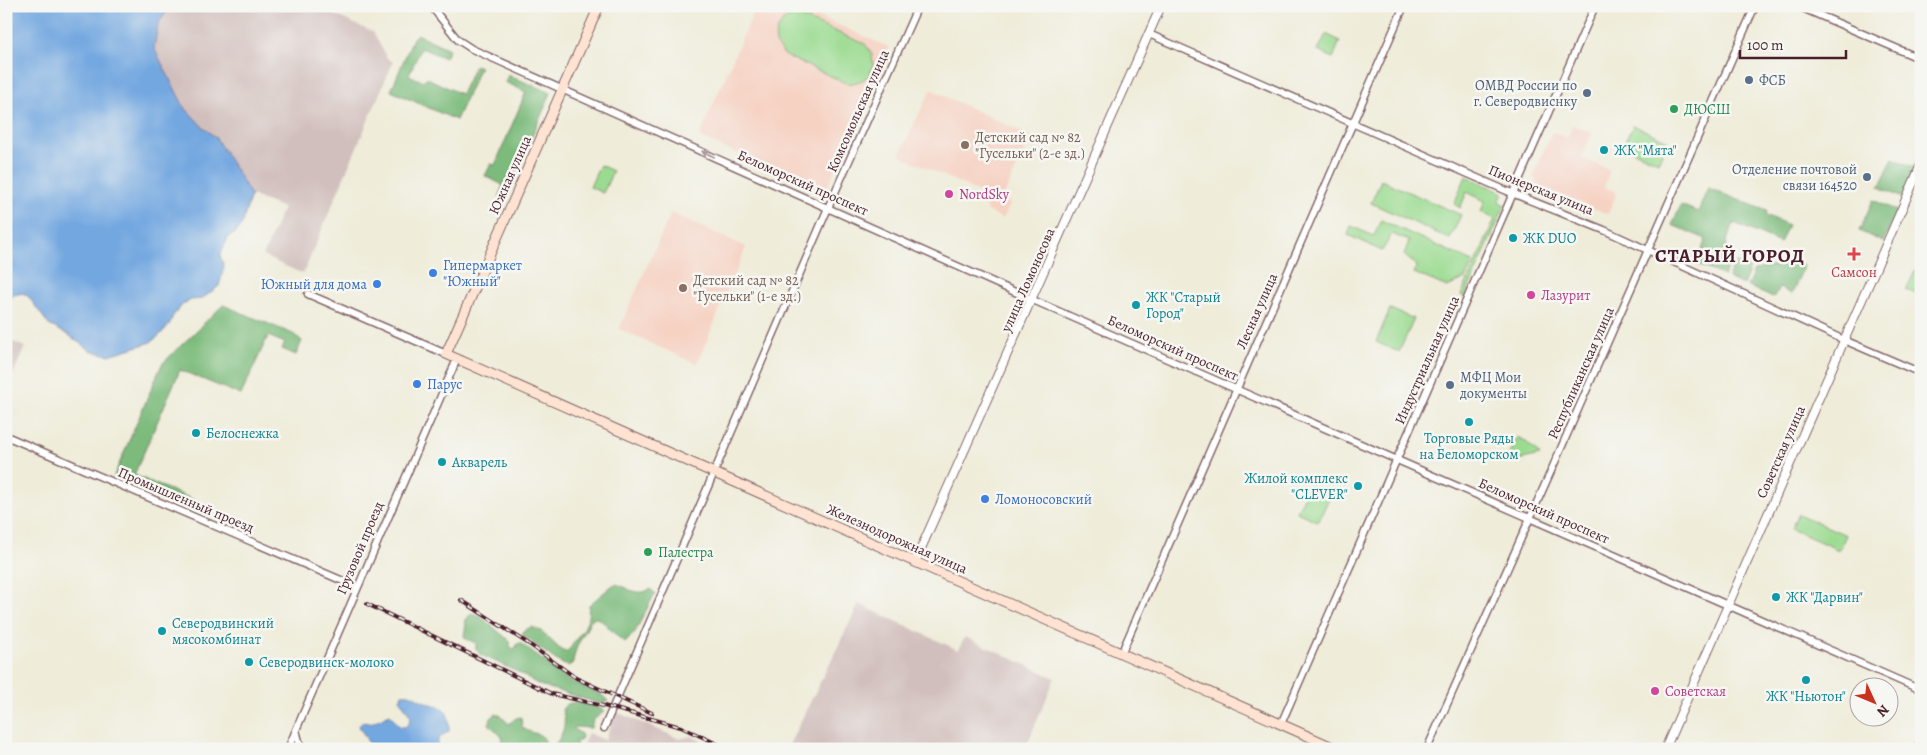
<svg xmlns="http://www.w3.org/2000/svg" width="1927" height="755" viewBox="0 0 1927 755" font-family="Alegreya,serif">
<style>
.built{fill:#f6d2c3}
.industrial{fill:#d1bfbd}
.green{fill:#9bdb91;stroke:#727d5e}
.forest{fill:#7cbb7b;stroke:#636d53}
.water{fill:#73a7e0;stroke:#5e6386}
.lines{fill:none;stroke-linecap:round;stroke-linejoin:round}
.minor-casing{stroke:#846768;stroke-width:9}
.tertiary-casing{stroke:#846768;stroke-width:10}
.secondary-casing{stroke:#846768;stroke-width:11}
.minor{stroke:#fff;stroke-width:6}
.tertiary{stroke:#fff;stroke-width:8}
.secondary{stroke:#fee3d2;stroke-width:9}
.rail-casing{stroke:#4a1f2b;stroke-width:4}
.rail{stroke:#f6f6f2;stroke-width:2;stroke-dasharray:5.5;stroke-linecap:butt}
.oneway{fill:#ae9aa0}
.service-dot{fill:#5c6f8a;stroke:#f6f6f2;stroke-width:2}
.leisure-dot{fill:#2e9e5b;stroke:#f6f6f2;stroke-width:2}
.education-dot{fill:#8d6e63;stroke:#f6f6f2;stroke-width:2}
.culture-dot{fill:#0f9aa8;stroke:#f6f6f2;stroke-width:2}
.hotel-dot{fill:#d1479c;stroke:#f6f6f2;stroke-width:2}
.health-dot{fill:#e0444e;stroke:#f6f6f2;stroke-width:2}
.shop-dot{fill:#3f7fe0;stroke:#f6f6f2;stroke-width:2}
.labels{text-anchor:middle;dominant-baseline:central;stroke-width:5;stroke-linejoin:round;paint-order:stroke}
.service-label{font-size:14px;fill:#4e5e75;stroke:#f6f6f2;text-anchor:start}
.leisure-label{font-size:14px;fill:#27864d;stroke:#f6f6f2;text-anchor:start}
.street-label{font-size:14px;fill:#4a1f2b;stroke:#f6f6f2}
.education-label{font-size:14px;fill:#785e54;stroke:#f6f6f2;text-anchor:start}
.culture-label{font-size:14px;fill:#0d838f;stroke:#f6f6f2;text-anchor:start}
.hotel-label{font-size:14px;fill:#b23c85;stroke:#f6f6f2;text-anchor:start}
.shop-label{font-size:14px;fill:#366cbe;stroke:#f6f6f2;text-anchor:start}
.health-label{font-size:14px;fill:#be3a42;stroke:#f6f6f2}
.district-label{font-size:19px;font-weight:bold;letter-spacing:1px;fill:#4a1f2b;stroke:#f6f6f2}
</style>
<rect width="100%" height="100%" fill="#f6f6f2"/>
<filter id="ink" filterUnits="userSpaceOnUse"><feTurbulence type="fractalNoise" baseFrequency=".02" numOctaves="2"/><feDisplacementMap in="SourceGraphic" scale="10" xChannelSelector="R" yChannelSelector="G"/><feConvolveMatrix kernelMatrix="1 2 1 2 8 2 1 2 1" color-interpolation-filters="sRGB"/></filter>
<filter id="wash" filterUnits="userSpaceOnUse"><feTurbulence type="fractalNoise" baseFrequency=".0096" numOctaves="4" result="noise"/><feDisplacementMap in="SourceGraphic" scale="20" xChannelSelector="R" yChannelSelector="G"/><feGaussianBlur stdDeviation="1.12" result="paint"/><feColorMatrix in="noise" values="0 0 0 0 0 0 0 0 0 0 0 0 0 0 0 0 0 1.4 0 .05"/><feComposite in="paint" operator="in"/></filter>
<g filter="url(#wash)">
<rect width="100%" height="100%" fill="#efecd9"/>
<path class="built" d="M756,6H794L889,47L825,192L699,137Z
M931,90L1031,136L1002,200L1010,204L1003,219L987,211L983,194L899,155Z
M1573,125L1592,133L1582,158L1610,170L1604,187L1614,191L1616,195L1608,214L1538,185L1533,176L1552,132L1567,138Z
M671,213L746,247L697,364L619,329Z"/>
<path class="industrial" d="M171,6H314L373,32L387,58L393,62L303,274L263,256L283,208L251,195L217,138L203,127L184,107L154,48L158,24Z
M6,339L25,347L6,390Z
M859,604L958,650L965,637L1055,678L1025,749H787Z
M616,712L680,739L691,736L719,749H581L588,733L605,740Z"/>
<path class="green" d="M799,16L865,44L872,54L873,65L869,75L861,81L848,84L786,56C771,43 773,32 786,18Z
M1326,34L1340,41L1333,58L1318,51Z
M1633,125L1668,141L1658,162L1623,146Z
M600,165L613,171L603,193L590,187Z
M1466,176L1503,193L1499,202L1505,205L1465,297L1461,295L1495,219L1481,212L1485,201L1467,192L1460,208L1454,204Z
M1381,180L1461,215L1450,239L1371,203Z
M1381,220L1473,262L1465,279L1447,287L1414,273L1417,266L1404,255L1409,241L1392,234L1382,251L1348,235L1351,226L1374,236Z
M1921,259V296L1906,290Z
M1390,309L1414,319L1399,352L1376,342Z
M1517,437L1525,441L1540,455L1514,461L1508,459Z
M1309,486L1330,496L1318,522L1297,512Z
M1798,514L1846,535L1839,550L1791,529Z"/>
<path class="forest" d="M417,34L449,49L445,58L421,48L409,75L422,81L427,78L461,94L475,65L480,67L456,120L391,91L413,38Z
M508,75L551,93L519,166L502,197L499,196L503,185L485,176L491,164L495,165L526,92L505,82Z
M1893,158L1916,168L1902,198L1879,187Z
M1708,188L1767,211L1766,215L1788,225L1780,243L1734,223L1726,243L1730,260L1724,276L1696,264L1706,239L1672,225L1681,205L1698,212Z
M1873,200L1897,211L1883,242L1859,231Z
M1735,262L1750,268L1743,285L1728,278Z
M1797,263L1804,266L1792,294L1779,288L1773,298L1747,286L1754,271L1762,268Z
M223,305L293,334L302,341L296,355L282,349L285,343L268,336L241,395L180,370L134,475L194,500L190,507L114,476L162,364Z
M616,584C628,588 638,597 650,589L655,593L635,632L626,642C614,638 601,613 592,619C589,621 588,626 586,630C580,639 574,651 573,663L568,666C556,663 534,642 522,635L525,630L532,627L541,631L562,651H568L585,627L588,618L589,605L613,585Z
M471,614H477L510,641V647L515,649L517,644L520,643L570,681L602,695L608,701L605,703H598L539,685L516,671L481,655L476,649V643L466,639L464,636L466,624L465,621Z
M576,702L597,707L605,711L593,720L591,728L574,727V729L581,734L582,737L580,741H575L579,749H551C562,738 568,724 562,710C565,704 570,703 576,702Z
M496,714L500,715L509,724L516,718L521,717L522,727C533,737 546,729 546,749H499L503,738L489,724L491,718Z"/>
<path class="water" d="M6,6H171L158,24L154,48L184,107L203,127L216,138L251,195L242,224L236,233L229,236L220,255L224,267L219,286L202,299L191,300L183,304L173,316L169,325L159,336L149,343L109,355L91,351L67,334L49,325L28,296L23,293L14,295L6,301Z
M402,694C412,693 413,696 421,700C440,709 450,703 449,731L438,739V749H375L368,742L359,726L362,722L371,723L390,714L399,726L405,727L409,723L411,717L400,700Z"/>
</g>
<g filter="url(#ink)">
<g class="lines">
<defs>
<path id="minor" d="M431,6L458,40L472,49L1042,304L1921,690
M1798,6L1921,59
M1149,34L1507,191L1604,230L1844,340L1921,373
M308,294L446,354
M6,436L357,587
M1121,654L1404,6
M1281,724L1595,6
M604,728L828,208L918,6
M288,749L296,730
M301,749L296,730L457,359
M1427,749L1555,462L1755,6
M1917,749L1921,740"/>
<path id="tertiary" d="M915,562L1161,6
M1665,749L1921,165"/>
<path id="secondary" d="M599,6L446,354L1337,749"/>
</defs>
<use href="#minor" class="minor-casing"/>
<use href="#tertiary" class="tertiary-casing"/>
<use href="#secondary" class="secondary-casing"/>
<use href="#minor" class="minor"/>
<use href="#tertiary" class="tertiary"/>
<use href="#secondary" class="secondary"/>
<defs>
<path id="rail" d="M461,600L529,644L576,678L652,713
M367,604L552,694L612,708L681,727L728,749"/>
</defs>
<use href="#rail" class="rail-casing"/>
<use href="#rail" class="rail"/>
</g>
<defs><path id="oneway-solid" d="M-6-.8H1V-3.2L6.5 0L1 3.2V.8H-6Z" transform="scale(1.25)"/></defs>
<use class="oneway" href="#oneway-solid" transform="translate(708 154) rotate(-156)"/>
</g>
<g class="service-dot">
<circle cx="1749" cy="80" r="5"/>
<circle cx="1587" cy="93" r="5"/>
<circle cx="1867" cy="177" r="5"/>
<circle cx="1450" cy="385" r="5"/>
</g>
<g class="leisure-dot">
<circle cx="1674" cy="109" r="5"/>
<circle cx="648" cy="552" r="5"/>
</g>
<g class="education-dot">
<circle cx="965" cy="145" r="5"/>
<circle cx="683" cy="288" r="5"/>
</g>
<g class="culture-dot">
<circle cx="1604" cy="150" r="5"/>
<circle cx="1513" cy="238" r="5"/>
<circle cx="1136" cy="305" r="5"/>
<circle cx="1469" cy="422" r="5"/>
<circle cx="196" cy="433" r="5"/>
<circle cx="442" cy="462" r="5"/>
<circle cx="1358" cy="486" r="5"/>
<circle cx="1776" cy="597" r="5"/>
<circle cx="162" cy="631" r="5"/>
<circle cx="249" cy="662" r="5"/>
<circle cx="1806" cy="680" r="5"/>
</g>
<g class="hotel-dot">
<circle cx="949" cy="194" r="5"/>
<circle cx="1531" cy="295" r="5"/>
<circle cx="1655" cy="691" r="5"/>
</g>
<path class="health-dot" d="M1851.5 246.5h5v5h5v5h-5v5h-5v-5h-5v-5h5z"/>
<g class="shop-dot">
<circle cx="433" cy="273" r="5"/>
<circle cx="377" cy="284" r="5"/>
<circle cx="417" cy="384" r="5"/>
<circle cx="985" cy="499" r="5"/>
</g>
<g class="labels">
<g class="service-label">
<text x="1759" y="80">ФСБ</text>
<text x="1577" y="85" text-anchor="end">ОМВД России по<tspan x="1577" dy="16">г. Северодвиснку</tspan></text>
<text x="1857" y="169" text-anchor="end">Отделение почтовой<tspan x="1857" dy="16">связи 164520</tspan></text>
<text x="1460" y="377">МФЦ Мои<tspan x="1460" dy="16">документы</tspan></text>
</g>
<g class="leisure-label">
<text x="1684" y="109">ДЮСШ</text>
<text x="658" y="552">Палестра</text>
</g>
<g class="street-label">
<text transform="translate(858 111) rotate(-66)">Комсомольская улица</text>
<text transform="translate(510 175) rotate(-66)">Южная улица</text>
<text transform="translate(803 183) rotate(24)">Беломорский проспект</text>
<text transform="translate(1541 190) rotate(22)">Пионерская улица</text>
<text transform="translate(1028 280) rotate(-66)">улица Ломоносова</text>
<text transform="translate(1257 311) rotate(-66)">Лесная улица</text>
<text transform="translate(1173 348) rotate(24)">Беломорский проспект</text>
<text transform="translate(1427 360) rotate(-66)">Индустриальная улица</text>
<text transform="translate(1581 373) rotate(-66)">Республиканская улица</text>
<text transform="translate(1781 452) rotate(-66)">Советская улица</text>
<text transform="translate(186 500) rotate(23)">Промышленный проезд</text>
<text transform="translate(1544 511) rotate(24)">Беломорский проспект</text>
<text transform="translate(897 539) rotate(24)">Железнодорожная улица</text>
<text transform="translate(360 548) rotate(-67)">Грузовой проезд</text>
</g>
<g class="education-label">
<text x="975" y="137">Детский сад № 82<tspan x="975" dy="16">"Гусельки" (2-е зд.)</tspan></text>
<text x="693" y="280">Детский сад № 82<tspan x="693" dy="16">"Гусельки" (1-е зд.)</tspan></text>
</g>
<g class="culture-label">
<text x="1614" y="150">ЖК "Мята"</text>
<text x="1523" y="238">ЖК DUO</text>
<text x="1146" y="297">ЖК "Старый<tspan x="1146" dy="16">Город"</tspan></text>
<text x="206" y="433">Белоснежка</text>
<text x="1469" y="438" text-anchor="middle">Торговые Ряды<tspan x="1469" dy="16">на Беломорском</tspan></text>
<text x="452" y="462">Акварель</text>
<text x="1348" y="478" text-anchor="end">Жилой комплекс<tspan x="1348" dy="16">"СLEVER"</tspan></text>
<text x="1786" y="597">ЖК "Дарвин"</text>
<text x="172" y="623">Северодвинский<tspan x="172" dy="16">мясокомбинат</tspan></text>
<text x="259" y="662">Северодвинск-молоко</text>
<text x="1806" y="696" text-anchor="middle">ЖК "Ньютон"</text>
</g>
<g class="hotel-label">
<text x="959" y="194">NordSky</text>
<text x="1541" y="295">Лазурит</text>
<text x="1665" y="691">Советская</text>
</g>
<g class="shop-label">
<text x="443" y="265">Гипермаркет<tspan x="443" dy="16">"Южный"</tspan></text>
<text x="367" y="284" text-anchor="end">Южный для дома</text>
<text x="427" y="384">Парус</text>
<text x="995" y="499">Ломоносовский</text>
</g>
<g class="health-label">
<text x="1854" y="272">Самсон</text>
</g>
<g class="district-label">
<text x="1730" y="256">СТАРЫЙ ГОРОД</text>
</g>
</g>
<rect width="1927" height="755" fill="none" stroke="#f6f6f2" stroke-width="25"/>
<g transform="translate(1874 702) rotate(134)"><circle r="24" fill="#f6f6f2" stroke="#b1a0a2"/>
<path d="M0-4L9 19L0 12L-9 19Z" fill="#c8321e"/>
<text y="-8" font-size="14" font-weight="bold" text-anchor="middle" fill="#4a1f2b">N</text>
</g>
<path d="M1740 50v8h106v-8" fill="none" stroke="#4a1f2b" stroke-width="2.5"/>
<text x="1747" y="50" font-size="15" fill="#4a1f2b" stroke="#f6f6f2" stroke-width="4" paint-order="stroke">100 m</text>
</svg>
